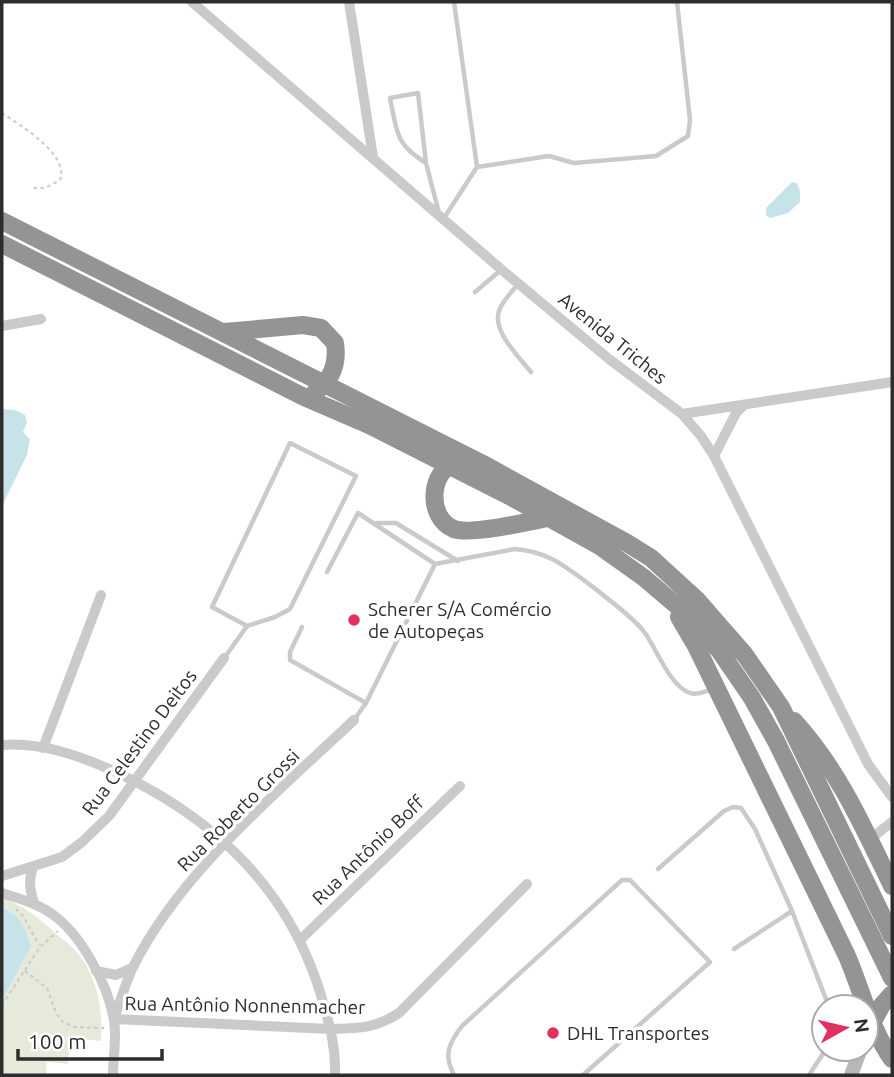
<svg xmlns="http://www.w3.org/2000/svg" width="894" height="1077" viewBox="0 0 894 1077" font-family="Ubuntu,sans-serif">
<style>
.green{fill:#e6eada}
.water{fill:#c6e3ea}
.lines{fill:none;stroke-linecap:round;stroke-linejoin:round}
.path{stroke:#cacaca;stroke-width:2;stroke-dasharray:3.5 3.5;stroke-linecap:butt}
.lane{stroke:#cacaca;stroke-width:4.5}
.street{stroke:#cacaca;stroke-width:10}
.secondary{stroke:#b7b7b7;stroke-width:14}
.highway{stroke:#949494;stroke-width:18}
.poi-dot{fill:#e23060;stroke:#fff;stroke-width:2.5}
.labels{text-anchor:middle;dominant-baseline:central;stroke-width:7;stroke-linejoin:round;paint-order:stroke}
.street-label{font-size:19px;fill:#2d2d2d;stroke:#fff}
.poi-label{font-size:19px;fill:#2d2d2d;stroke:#fff;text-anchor:start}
</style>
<rect width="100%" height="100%" fill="#fff"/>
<path class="green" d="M2,898C24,906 38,917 55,933C60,938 67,942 72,947C97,972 103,1007 101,1041L70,1038L68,1064L47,1062L46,1075H2Z"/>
<path class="water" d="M792,182L797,183L800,191V202L788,213L770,218L766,215V208Z
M2,409L15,410L25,415L27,422L23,432L30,439L27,455L2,506Z
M2,908C19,913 26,930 31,946L2,1000Z"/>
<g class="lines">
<path class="path" d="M2,113C20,125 70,155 60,180L45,188H33
M16,909L23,916L39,945
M25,971L47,988L56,1013L63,1022L74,1027L104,1028
M2,1005L40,947L58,931"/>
<path class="lane" d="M426,163C395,144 397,132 390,98L418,93L426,163L439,213
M477,167L549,156L574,163L656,156L688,136L690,120L677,2
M444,218L477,167L454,2
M518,284C512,292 502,301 499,311C492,331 519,357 531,372
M475,292L501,270
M376,523H396L458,561
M327,572L358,513L435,564L515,549C528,550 540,553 552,559C570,568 634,617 645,633C657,650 670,686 690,693C697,695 705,692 711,689
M302,627L290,652V660L366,703
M225,657L247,626L275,617L290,609L356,476L290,443L212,607L247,626
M354,720L366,703L435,564
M658,869L724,811L733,807L741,808L755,829L792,911L829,1007
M734,949L792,911
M454,1075C443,1055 449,1043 462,1026L622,880H630L710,962L583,1075
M809,1075L826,1049"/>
<path class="street" d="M192,2L502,270L609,359L682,414L701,436L714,456L868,764L892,797
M349,2L373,157
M2,326L41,319
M682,414L892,382
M714,456L736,413L744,405
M354,720C277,793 180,872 132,969C125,985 120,1002 114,1019L331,1029C359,1028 374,1029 399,1013L527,884
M2,745C43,742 84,757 120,774C219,821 293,895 323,1002C330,1026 336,1049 335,1075
M43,748L101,595
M869,840L892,822
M33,867C28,881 30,890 34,903
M2,876L62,857L82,842L109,816L224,658
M2,893C19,899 37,903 52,914C81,934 109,986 114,1021C117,1038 113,1058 113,1075
M300,940L460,786
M96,971L116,975L132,968"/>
<path class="secondary" d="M851,1075L861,1049"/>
<path class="highway" d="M2,221L483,464L627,543L651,558L697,600L745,655L781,707L892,936
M2,244L304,397L369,425L513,498L598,545L643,577L689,616L719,650L752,698L776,741L892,978
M224,332L303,325L321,328L335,343C338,363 332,380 315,392
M457,463C429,469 426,518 454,529C470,535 528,522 547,518
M679,617L696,646L847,956C862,991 870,1028 892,1059
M794,721C838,769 864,828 892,886
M872,1023L882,1005L892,994"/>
</g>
<g class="poi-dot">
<circle cx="354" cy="620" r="7"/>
<circle cx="553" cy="1033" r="7"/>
</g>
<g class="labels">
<g class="street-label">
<text transform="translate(613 338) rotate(39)">Avenida Triches</text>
<text transform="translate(139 742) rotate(-53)">Rua Celestino Deitos</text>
<text transform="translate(238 810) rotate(-45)">Rua Roberto Grossi</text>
<text transform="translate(368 850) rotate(-44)">Rua Antônio Boff</text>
<text transform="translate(245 1005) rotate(1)">Rua Antônio Nonnenmacher</text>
</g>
<g class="poi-label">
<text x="368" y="609">Scherer S/A Comércio<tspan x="368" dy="22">de Autopeças</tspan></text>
<text x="567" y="1033">DHL Transportes</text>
</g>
</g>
<rect width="894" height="1077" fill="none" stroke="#2d2d2d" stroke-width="7"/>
<g transform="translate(845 1028) rotate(82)"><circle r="33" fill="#ffffff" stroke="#ababab" stroke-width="2"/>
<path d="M0-5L12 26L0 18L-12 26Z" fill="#e23060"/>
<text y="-10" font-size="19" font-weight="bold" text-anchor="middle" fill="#2d2d2d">N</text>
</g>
<path d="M18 1049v10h144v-10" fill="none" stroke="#2d2d2d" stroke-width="3.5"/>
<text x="28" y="1049" font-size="21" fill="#2d2d2d" stroke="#ffffff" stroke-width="5" paint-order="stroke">100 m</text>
</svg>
